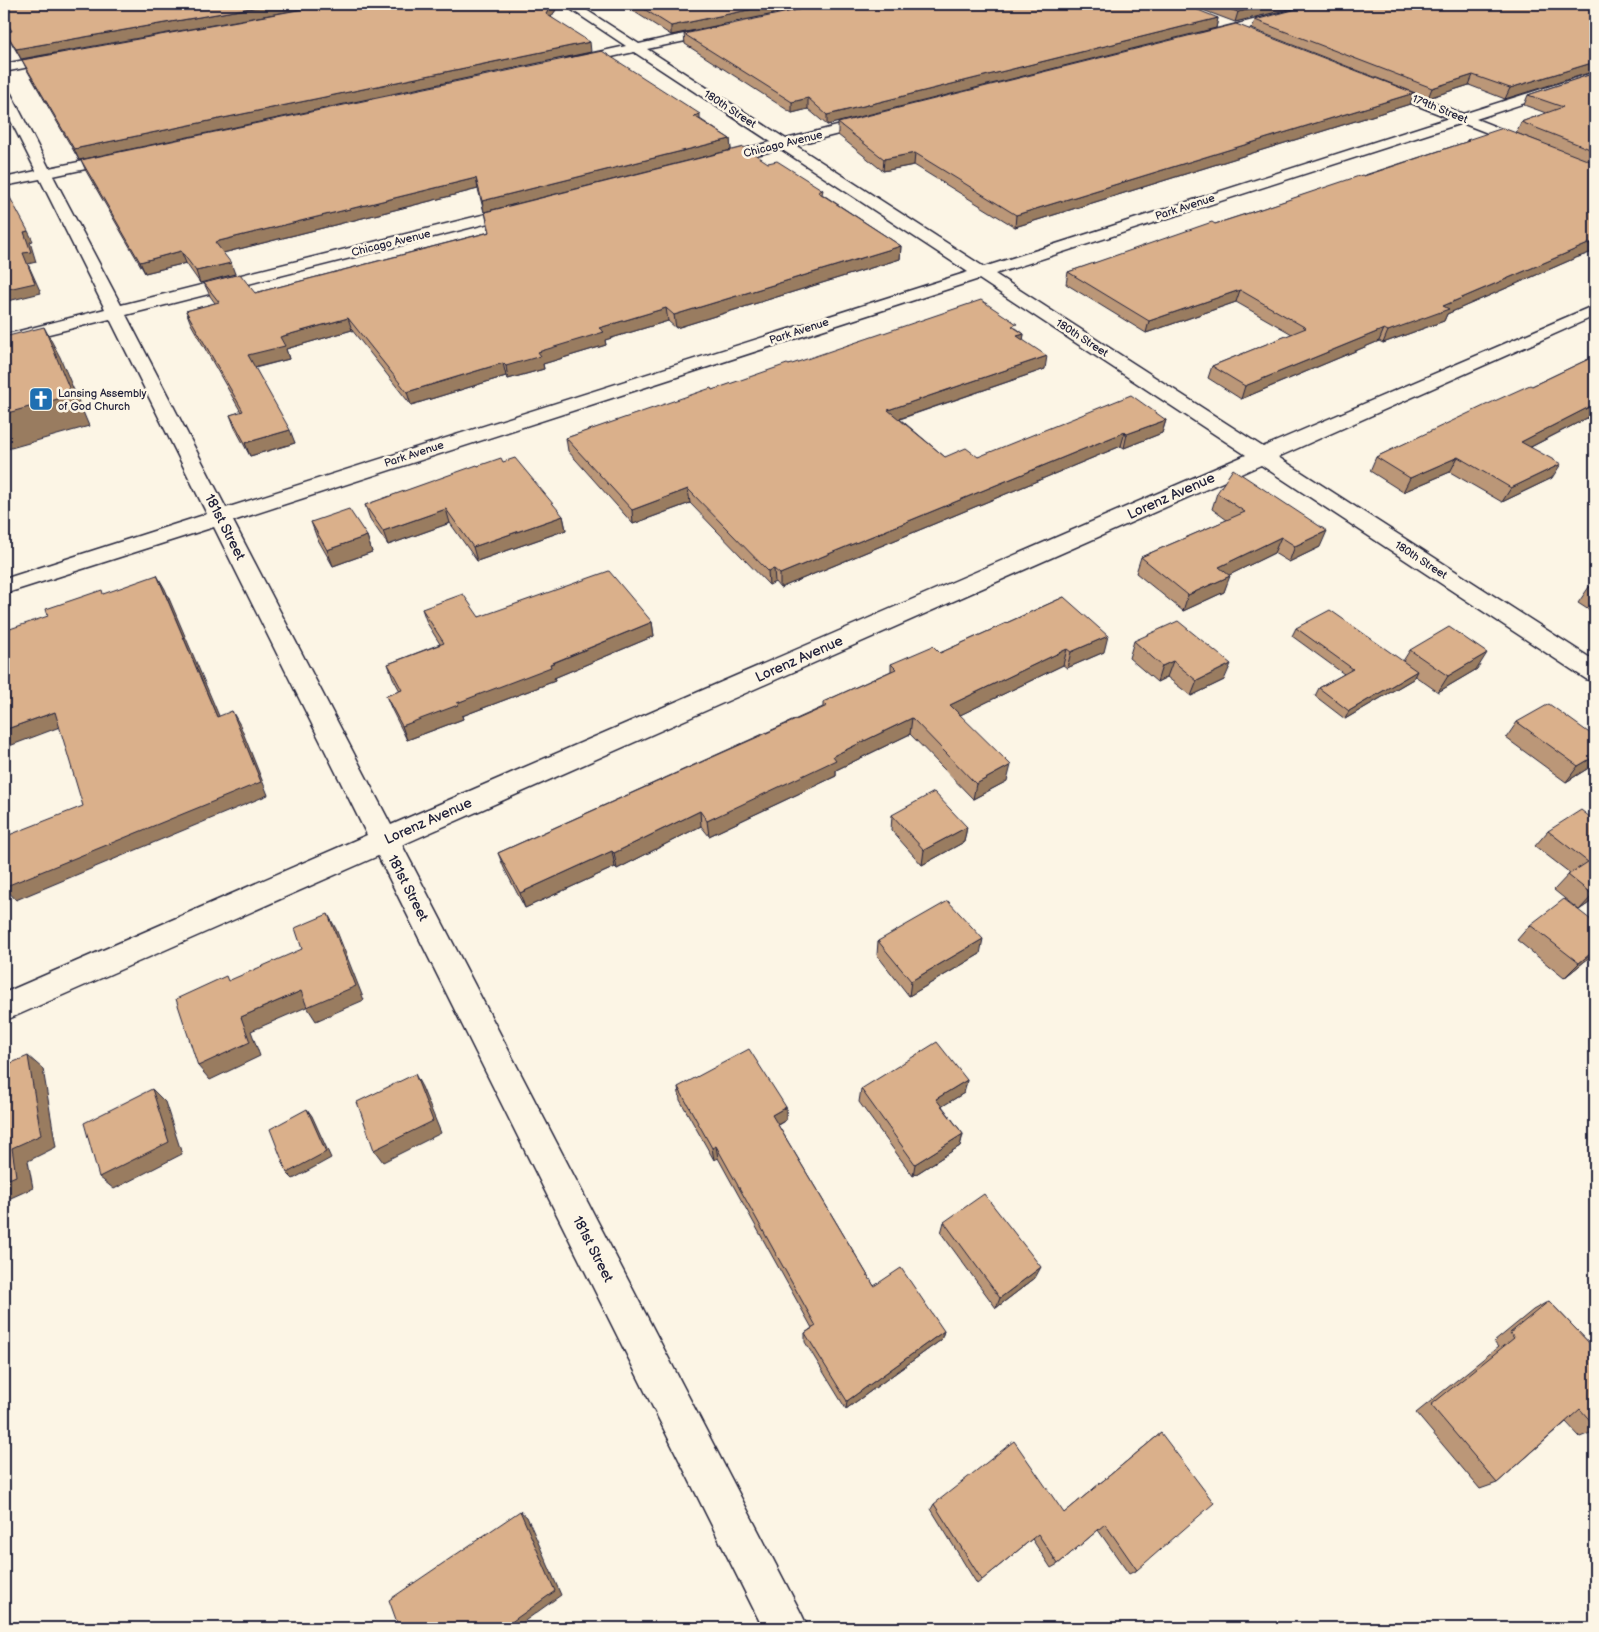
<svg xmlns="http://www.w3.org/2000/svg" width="1599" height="1632" viewBox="0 0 1599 1632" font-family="'Balsamiq Sans',sans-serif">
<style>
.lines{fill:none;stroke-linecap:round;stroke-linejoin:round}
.minor-casing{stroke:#22223b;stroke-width:3}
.minor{fill:#fcf5e5;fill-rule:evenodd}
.wall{fill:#bb9778;stroke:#22223b}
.shaded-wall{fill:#997b61;stroke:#22223b}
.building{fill:#dab08b;stroke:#22223b}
.labels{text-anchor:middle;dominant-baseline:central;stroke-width:5;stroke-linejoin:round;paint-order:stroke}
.far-street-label{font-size:11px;fill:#22223b;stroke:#fcf5e5}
.far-poi-label{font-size:11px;fill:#22223b;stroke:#fcf5e5;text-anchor:start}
.street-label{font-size:14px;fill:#22223b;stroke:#fcf5e5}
</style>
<rect width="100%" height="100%" fill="#fcf5e5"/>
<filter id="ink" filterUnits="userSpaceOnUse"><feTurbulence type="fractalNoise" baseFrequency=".02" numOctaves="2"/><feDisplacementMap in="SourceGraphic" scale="10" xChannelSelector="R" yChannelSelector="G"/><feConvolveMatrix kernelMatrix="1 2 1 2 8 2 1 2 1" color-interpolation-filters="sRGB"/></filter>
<g filter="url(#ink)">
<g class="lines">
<defs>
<path id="minor" d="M563,4H577L639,44L720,26L724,27L726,30L724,33L647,49L786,139L873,117L878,118L880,121L878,124L795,145L984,267L1449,118L1373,88L1371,85L1373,82H1383L1463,114L1595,72V80L1476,119L1595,166V175L1462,123L995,274L1263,447L1595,305V316L1278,457L1595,661V682L1586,679L1261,465L402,845L801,1613L808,1628H763L378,856L4,1021V993L367,835L214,527L4,594V579L207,514L110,319L4,345V335L105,309L40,179L4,186V178L36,171L4,107V90L9,91L11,94L49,168L118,154L123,155L125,158L123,161L53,176L121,305L522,205L528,207L530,210L528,213L126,315L226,508L968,272L781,149L714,165L709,164L707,161L709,158L771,142L634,52L571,66L566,65L565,62L566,59L626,46ZM979,279L1246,455L391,825L233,521Z
M1317,4H1336L1334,6L1206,40L1200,36L1202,33Z
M61,53L65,54L67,57L65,60L4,72V64Z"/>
</defs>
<use href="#minor" class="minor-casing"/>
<use href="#minor" class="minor"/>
</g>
<path class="wall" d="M4,4L21,59L11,42L6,32H10L4,21Z
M331,4H560L551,17L591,52L79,160L27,70L22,60Z
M622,4H823L671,35Z
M1187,4H1310L1235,22Z
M1595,4L1505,99L1469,85L1428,98L1252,29L1255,20Z
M1218,18L1216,28L827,125L808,109L792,113L685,44L684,34Z
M1595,73V251L1573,259L1447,314L1444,321L1383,343L1379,341L1241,399L1208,378L1212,366L1292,334L1236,302L1146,333L1066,284L1068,272L1215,224L1252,212L1466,142L1467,140L1542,143L1516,133L1521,122L1546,113L1524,105L1528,95Z
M1410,104L1015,227L914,165L883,171L838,135V123Z
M700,119L730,139L731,150L484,212L478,189L223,253L235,274L200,283L186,263L145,273L86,171L81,160Z
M768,163L823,190L822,194L901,246L900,259L676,328L668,321L605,340L606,345L543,364L544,369L508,379L506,376L411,405L352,330L286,349L289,359L255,368L295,443L250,456L235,428L230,415L241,412L191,324L186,311L215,303L210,296L204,283L255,293L489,232L485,212Z
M1016,328L1024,334L1023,340L1045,369L900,419L945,457H978L1166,420L1162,433L1124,448L1121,446L780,588L775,582L769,585L690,503L633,524L568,451L566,438L789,365Z
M1595,356V416L1591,418L1589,417L1531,447L1552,478L1502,502L1450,472L1403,492L1370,471L1376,457L1532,386Z
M503,462L563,516L566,530L477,561L450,523L388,545L370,519L365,505L478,466Z
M1217,493L1320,547L1289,562L1274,553L1229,575L1224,592L1183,611L1136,573L1141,557L1227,520L1212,509Z
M311,522L367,536L372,552L333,566L317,538Z
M1595,584V614L1578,603L1589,587Z
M1064,597L1104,652L1067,668L1063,665L960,715L1007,781L973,799L910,734L836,770V776L709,836L701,826L617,869L615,867L525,908L504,868L498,853L823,707V702L891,671V664L940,653Z
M422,609L479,617L652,622L654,636L554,678L555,681L462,716L463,719L407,740L392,710L386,696L400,691L393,678L388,664L440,644L427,623Z
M1296,628L1403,661L1410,650L1477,669L1438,692L1415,676L1413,679L1345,719L1315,696L1319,688L1344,674L1292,636Z
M1134,641L1224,680L1191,696L1167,677L1157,682L1129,658Z
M1517,722L1595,764L1566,782L1506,738Z
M892,815L967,827L964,842L922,865L891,830Z
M1595,821V899L1579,910L1554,890L1570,873L1535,846L1548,831Z
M1595,923V953L1564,978L1517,940L1530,925Z
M878,941L980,954L909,996L877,955Z
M967,1080L964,1093L942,1106L963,1134L960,1146L913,1176L859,1102L861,1089Z
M678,1087L786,1107V1120L778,1125L874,1286L944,1331L941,1340L846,1409L805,1342V1333L812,1328L718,1158L714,1160L680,1100Z
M944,1222L1035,1278L996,1308L941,1233Z
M1549,1301L1595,1349V1431L1580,1437L1566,1422L1497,1483L1480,1489L1416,1413L1498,1347L1494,1342L1533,1310Z
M1161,1433L1137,1570L1129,1574L1098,1530L1058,1564L1051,1568L1032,1539L977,1584L931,1509L934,1504L1064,1513Z
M1595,1556V1562L1592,1559Z"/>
<path class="shaded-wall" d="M274,4H331L21,59L16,49Z
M552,4H560L547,23L546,14Z
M777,4H823L671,35V26Z
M1273,4H1310L1235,22L1238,12Z
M1218,18L1216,28L827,125V115Z
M590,42L591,52L79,160L74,149Z
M1595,62V71L1505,99L1510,88Z
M1473,75L1469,85L1428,98L1432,88Z
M1414,93L1410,104L1015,227L1016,215Z
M808,98V109L792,113V102Z
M700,114V125L694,116Z
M730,139L731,150L484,212L482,201Z
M915,153L914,165L883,171L884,159Z
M476,178L478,189L219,254L215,242Z
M28,231L33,241L30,242L36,262L28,264L41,293L4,302V290L23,253L24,232Z
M1595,241V251L1573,259L1447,314L1444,321L1383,343L1388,331L1443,306Z
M901,246L900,259L676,328L674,315Z
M181,251L186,263L145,273L140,262Z
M231,263L235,274L200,283L196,271Z
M1240,290L1236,302L1146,333L1149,321Z
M666,308L668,321L605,340L606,345L543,364L544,369L508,379L506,366L538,352L599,328Z
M348,318L352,330L286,349L289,359L253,368L248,355L280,337Z
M44,327L60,357L89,426L4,450V414Z
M1384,329L1379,341L1241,399L1245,386Z
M1024,334L1022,347L1017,336Z
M1047,356L1045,369L887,423L888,410Z
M503,363L506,376L411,405L407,392Z
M1595,404V407L1589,417L1513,456L1521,442Z
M1595,412V416L1591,418Z
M1166,420L1162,433L1124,448L1127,434Z
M290,430L295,443L250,456L245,443Z
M1125,432L1121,446L780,588V574Z
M1458,457L1450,472L1403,492L1410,478Z
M1561,464L1552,478L1502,502L1511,488Z
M688,489L690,503L633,524L632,510Z
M446,509L450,523L388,545L383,531Z
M563,516L566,530L477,561L473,547Z
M1327,531L1320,547L1289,562L1295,546Z
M367,536L372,552L333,566L327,550Z
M1281,537L1274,553L1213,583L1219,567Z
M774,569L775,582L769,585L768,571Z
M157,575L165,589L225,730L217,717Z
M1230,576L1224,592L1183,611L1188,595Z
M652,622L654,636L554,678L555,681L462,716L463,719L407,740L402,726L457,703Z
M1108,636L1104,652L1067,668L1071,652Z
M1067,649L1063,665L948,721L950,705Z
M1487,653L1477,669L1438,692L1448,676Z
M1173,661L1167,677L1157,682L1162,666Z
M1231,664L1224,680L1191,696L1197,681Z
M1417,671L1413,679L1345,719L1349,711Z
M232,711L240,725L268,795L16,900L4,887Z
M55,712L65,725L4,748V730Z
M912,718L910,734L836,770V776L709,836L707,821L833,756Z
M1595,756V764L1566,782L1578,766Z
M1011,765L1007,781L973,799L976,784Z
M700,811L701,826L617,869L614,853Z
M967,827L964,842L922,865L924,850Z
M612,851L615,867L525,908L520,893Z
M1595,894V899L1579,910L1593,895Z
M328,914L336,929L364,1000L316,1021L307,1007Z
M983,939L980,954L909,996L911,981Z
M1595,950V953L1564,978L1579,963Z
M301,991L311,1005L251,1031L260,1056L210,1080L198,1066L241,1017Z
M28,1056L43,1069L56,1147L28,1161L33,1188L4,1201V1181L12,1148Z
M415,1074L422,1087L441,1133L383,1162L374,1150Z
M967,1080L964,1093L933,1112L936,1099Z
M152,1089L165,1102L182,1154L114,1189L99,1177Z
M786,1107V1120L772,1128V1115Z
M307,1109L312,1116L331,1158L293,1179L287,1173Z
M963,1134L960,1146L913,1176L915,1164Z
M716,1146L718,1158L714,1160L712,1148Z
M1041,1267L1035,1278L996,1308L1000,1298Z
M944,1331L941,1340L846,1409L847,1401Z
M520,1511L527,1517L561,1595L515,1628H503Z"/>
<path class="building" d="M4,4H274L16,49L6,32L12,31L4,18Z
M331,4H552L546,14L590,42L74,149L22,60Z
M636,4H777L671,26Z
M826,4H1183L1218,18L827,115L808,98L792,102L684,34Z
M1214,4H1273L1238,12Z
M1316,4H1595V62L1510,88L1473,75L1432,88L1255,20Z
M1236,24L1414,93L1016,215L915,153L884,159L838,123Z
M602,51L700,114L694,116L730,139L482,201L476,178L215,242L231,263L196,271L181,251L140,262L81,160Z
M1595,73V151L1521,122L1563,107L1528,95Z
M1503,128L1595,163V241L1443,306L1449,309L1388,331L1384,329L1245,386L1212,366L1306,328L1240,290L1149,321L1068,272L1212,222L1215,224L1252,212L1362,175L1364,176L1469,141L1467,140Z
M744,147L768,163L777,161L823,190L818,192L901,246L674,315L666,308L599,328L604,332L538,352L541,356L506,366L503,363L407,392L348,318L280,337L285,346L248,355L290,430L245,443L230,415L243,411L186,311L219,302L204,283L240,274L255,293L490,232L485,212Z
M4,192H7L28,231L24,232L31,252L23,253L35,283L4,290Z
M981,300L1017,324L1012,326L1024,334L1017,336L1047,356L888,410L945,457L966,448L978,457L1131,395L1166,420L1127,434L1125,432L780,574L774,569L768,571L688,489L632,510L566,438L711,388L712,390L787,364L789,365Z
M44,327L72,395L4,414V337Z
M1595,356V404L1521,442L1561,464L1511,488L1458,457L1410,478L1376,457L1488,404L1530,385L1532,386Z
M501,458L503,462L515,458L563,516L473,547L446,509L383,531L365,505L477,465L478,466Z
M1233,469L1327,531L1295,546L1281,537L1219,567L1230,576L1188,595L1141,557L1245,512L1217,493Z
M349,509L367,536L327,550L311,522Z
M609,571L652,622L550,664L551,667L457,703L458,705L402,726L386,696L402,690L388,664L444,643L422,609L463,594L479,617Z
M157,575L217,717L232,711L261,782L4,887V837L83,806L55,712L4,730V631L48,616L46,609L102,590L103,594Z
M1595,584V591L1589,587Z
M1064,597L1108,636L1071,652L1067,649L950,705L1011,765L976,784L912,718L833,756L836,760L707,821L700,811L614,853L612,851L520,893L498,853L827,706L823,702L896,669L891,664L933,646L940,653Z
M1330,610L1417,671L1349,711L1319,688L1353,669L1296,628Z
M1178,621L1231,664L1197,681L1173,661L1162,666L1134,641Z
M1449,627L1487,653L1448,676L1410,650Z
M1549,704L1595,737V756L1578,766L1517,722Z
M934,792L967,827L924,850L892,815Z
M1581,810L1595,821V894L1593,895L1568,875L1588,862L1548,831Z
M1564,899L1595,923V950L1579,963L1530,925Z
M948,901L983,939L911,981L878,941Z
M328,914L356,986L307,1007L301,991L241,1017L250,1042L198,1066L176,999L226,976L228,981L302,949L295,928Z
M937,1042L967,1080L936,1099L963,1134L915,1164L861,1089Z
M749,1049L786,1107L772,1115L874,1286L901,1268L944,1331L847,1401L805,1333L816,1326L716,1146L712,1148L678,1087Z
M28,1056L41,1135L12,1148L16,1176L4,1181V1066Z
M415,1074L433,1121L374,1150L357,1102Z
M152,1089L169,1142L99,1177L84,1123Z
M307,1109L326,1152L287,1173L270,1129Z
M984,1194L1041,1267L1000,1298L944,1222Z
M1549,1301L1595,1349V1426L1580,1409L1497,1483L1431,1405L1514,1338L1510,1333Z
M1161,1433L1214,1503L1137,1570L1105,1524L1058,1564L1038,1534L982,1580L934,1504L1014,1441L1064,1513Z
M520,1511L555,1591L503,1628H399L389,1600Z"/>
</g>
<defs>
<symbol id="church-square" viewBox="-11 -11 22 22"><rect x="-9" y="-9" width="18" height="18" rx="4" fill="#1f6fb2" stroke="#fcf5e5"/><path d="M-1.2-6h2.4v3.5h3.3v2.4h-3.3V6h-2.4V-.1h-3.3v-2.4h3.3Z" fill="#fff"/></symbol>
</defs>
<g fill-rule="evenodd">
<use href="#church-square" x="27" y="385" width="28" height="28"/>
</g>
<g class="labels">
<g class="far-street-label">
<text transform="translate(730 109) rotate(33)">180th Street</text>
<text transform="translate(1440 109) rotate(22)">179th Street</text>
<text transform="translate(783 144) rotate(-14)">Chicago Avenue</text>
<text transform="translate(1185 207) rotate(-18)">Park Avenue</text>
<text transform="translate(391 243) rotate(-14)">Chicago Avenue</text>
<text transform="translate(799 331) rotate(-18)">Park Avenue</text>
<text transform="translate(1082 338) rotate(33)">180th Street</text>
<text transform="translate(414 454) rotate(-18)">Park Avenue</text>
<text transform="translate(1421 560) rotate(33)">180th Street</text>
</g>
<g class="far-poi-label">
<text x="58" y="393">Lansing Assembly<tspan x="58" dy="13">of God Church</tspan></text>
</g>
<g class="street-label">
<text transform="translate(1171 496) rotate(-24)">Lorenz Avenue</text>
<text transform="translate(225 527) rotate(63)">181st Street</text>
<text transform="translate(799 659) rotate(-24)">Lorenz Avenue</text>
<text transform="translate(428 821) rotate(-24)">Lorenz Avenue</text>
<text transform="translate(408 888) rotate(63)">181st Street</text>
<text transform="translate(593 1249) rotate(63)">181st Street</text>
</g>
</g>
<rect width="1599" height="1632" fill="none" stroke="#fcf5e5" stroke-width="20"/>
<rect x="10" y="10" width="1579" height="1612" fill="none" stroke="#22223b" stroke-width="2" filter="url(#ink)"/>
</svg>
